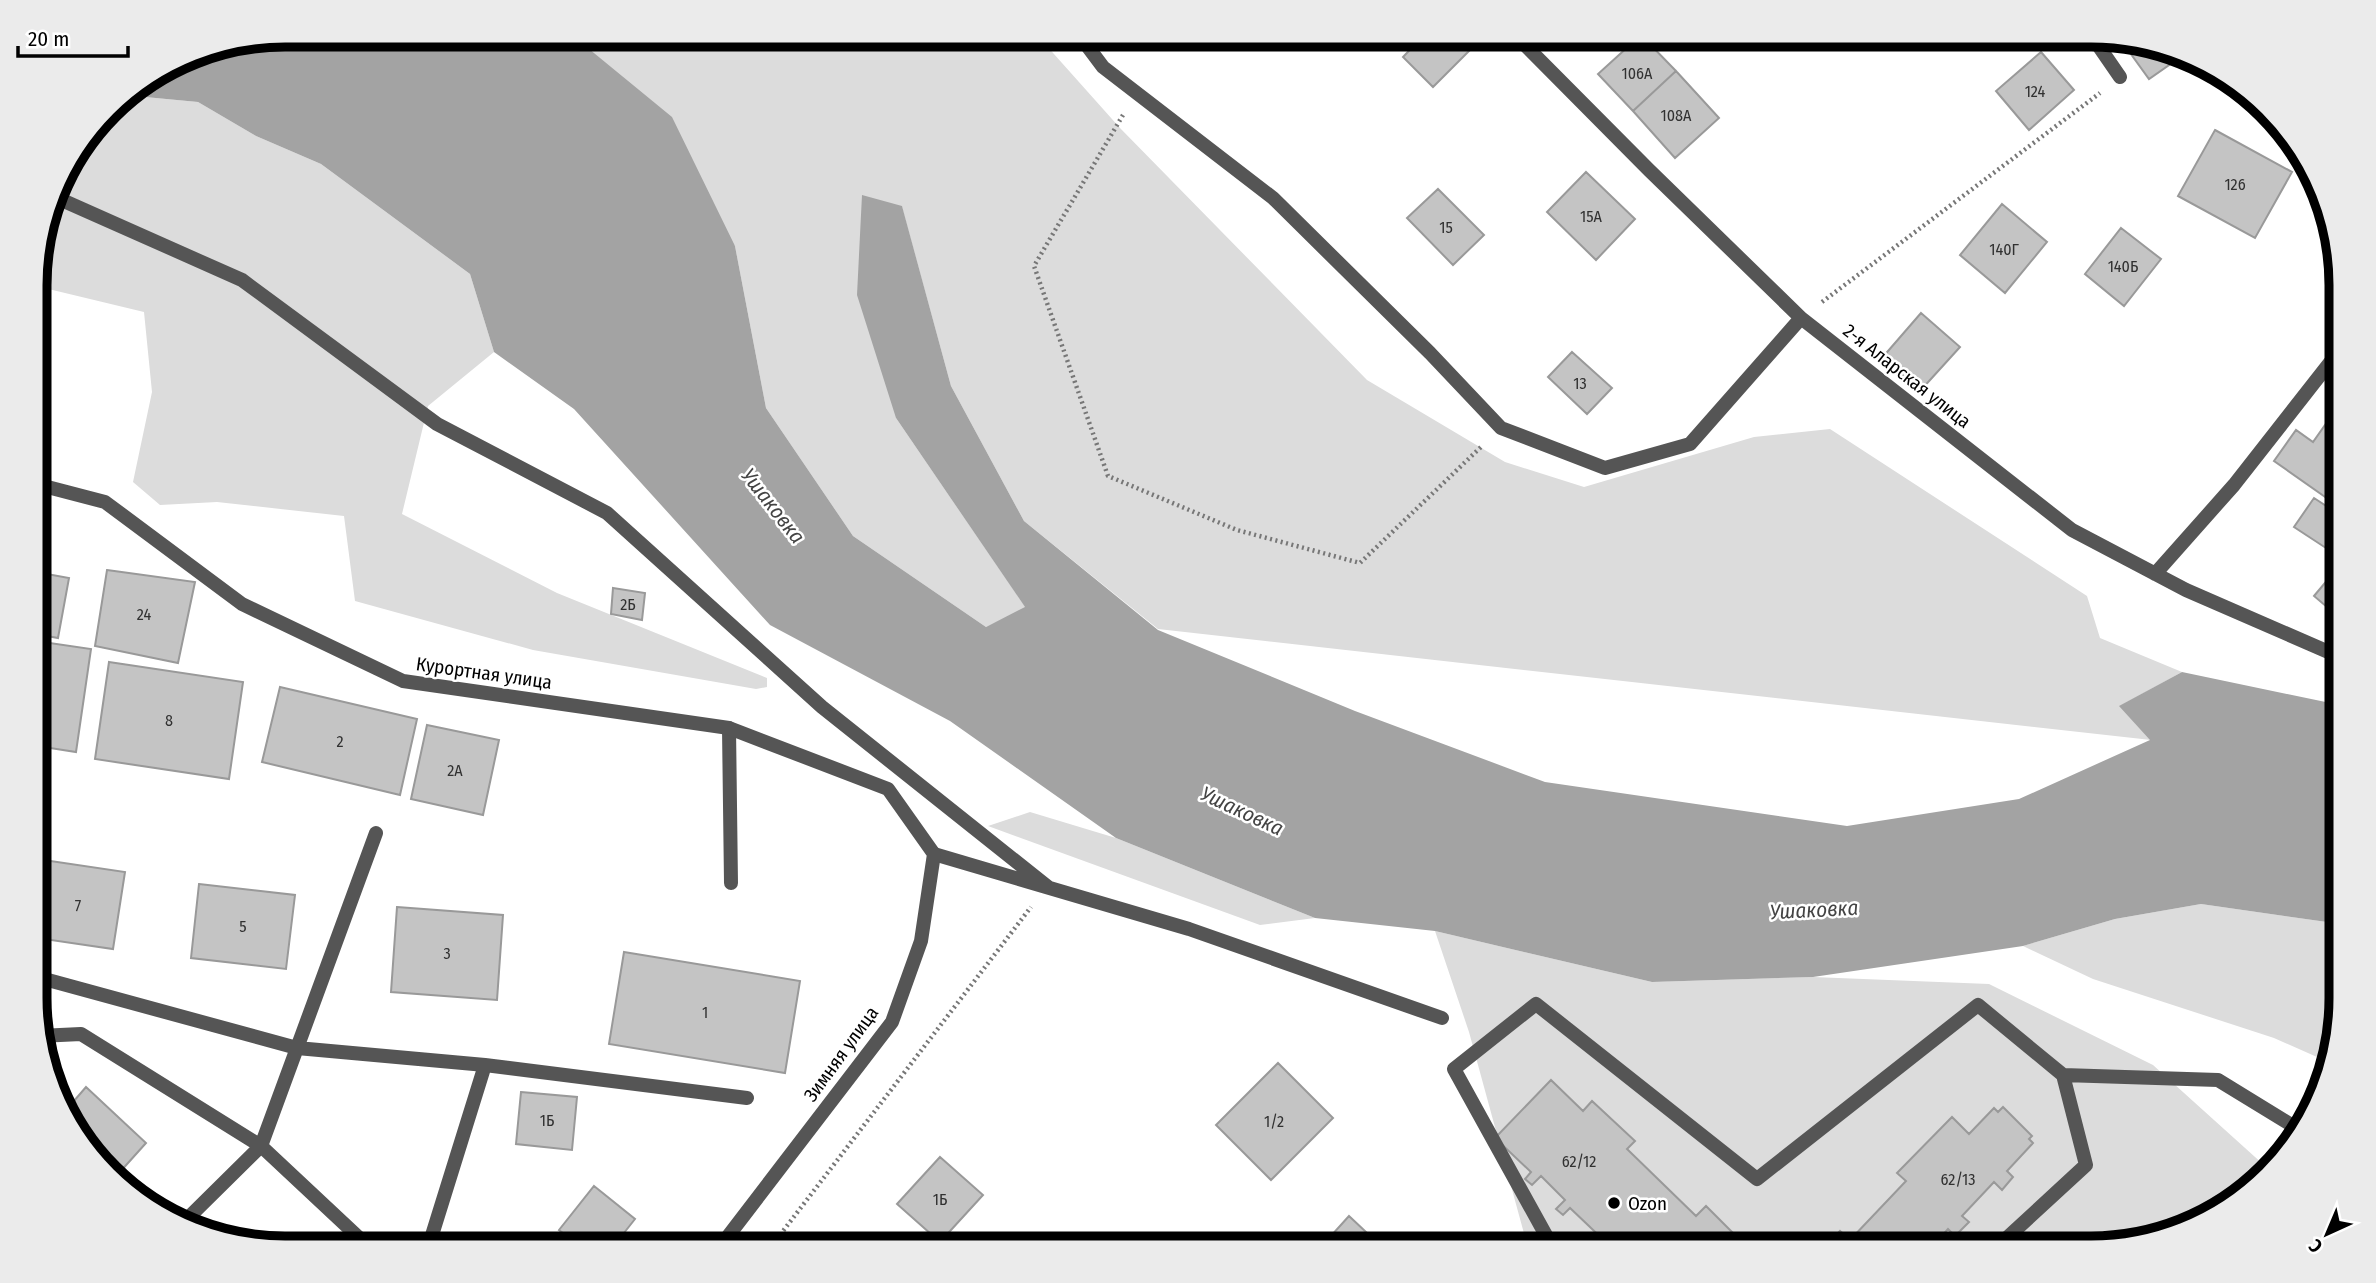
<svg xmlns="http://www.w3.org/2000/svg" width="2376" height="1283" viewBox="0 0 2376 1283" font-family="'Fira Sans Condensed',sans-serif">
<style>
.green{fill:#dcdcdc}
.water{fill:#a3a3a3}
.building{fill:#c4c4c4;stroke:#999;stroke-width:2}
.lines{fill:none;stroke-linecap:round;stroke-linejoin:round}
.path{stroke:#777;stroke-width:4.5;stroke-dasharray:2 3.5;stroke-linecap:butt}
.service{stroke:#555;stroke-width:14}
.minor{stroke:#555;stroke-width:14}
.poi-dot{fill:#000;stroke:#fff;stroke-width:2.5}
.labels{text-anchor:middle;dominant-baseline:central;stroke-width:5;stroke-linejoin:round;paint-order:stroke}
.number-label{font-size:16px;fill:#313131}
.street-label{font-size:19px;fill:#000;stroke:#fff}
.poi-label{font-size:19px;fill:#000;stroke:#fff;text-anchor:start}
.water-label{font-size:21px;font-style:italic;fill:#444;stroke:#fff}
.rim{fill:none;stroke:#000;stroke-width:9}
</style>
<rect width="100%" height="100%" fill="#fff"/>
<path class="green" d="M572,35H1037L1120,128L1367,380L1505,462L1584,487L1754,437L1830,429L2087,596L2100,638L2182,672L2120,706L2151,740L1158,629L1024,521L951,386L902,207L896,418L1026,608L986,627L853,536L766,408L735,246Z
M124,95L198,102L256,136L321,164L470,274L494,352L428,406L402,514L557,593L767,678V687L756,689L533,650L355,601L344,516L217,502L160,505L133,482L152,392L144,312L36,286V268L61,174Z
M1030,812L1116,838L1315,918L1260,925L988,826Z
M2201,904L2341,924V998L2326,1061L2274,1038L2093,979L2023,946L2115,919Z
M1435,931L1652,982L1813,977L1989,984L2153,1065L2265,1166L2230,1206L2107,1247L1528,1248L1469,1032Z"/>
<path class="water" d="M285,35H572L672,117L735,246L766,408L853,536L986,627L1025,607L896,418L857,295L862,195L902,206L951,386L1024,521L1158,630L1355,711L1545,782L1847,826L2019,799L2150,740L2119,706L2182,672L2340,705L2341,924L2201,904L2115,919L2023,946L1813,977L1652,982L1435,931L1315,918L1116,838L950,721L770,625L574,409L494,352L470,274L321,164L256,136L198,102L124,95L190,54Z"/>
<path class="building" d="M1424,35H1473L1479,41L1433,87L1403,57Z
M1641,35L1676,71L1633,111L1598,74Z
M2123,43L2182,56L2149,79Z
M2041,52L2074,90L2029,130L1996,91Z
M1676,71L1719,118L1675,158L1633,111Z
M2215,130L2292,172L2255,238L2178,196Z
M1586,172L1635,219L1596,260L1547,212Z
M1438,189L1484,235L1453,265L1407,218Z
M2002,204L2047,242L2005,293L1960,255Z
M2121,228L2161,259L2124,306L2085,274Z
M1921,313L1960,347L1920,391L1882,358Z
M1572,352L1612,388L1587,414L1548,377Z
M2339,405L2340,504L2338,506L2274,461L2296,430L2313,442Z
M2314,498L2340,515V534L2329,550L2294,527Z
M2340,565V618L2314,596Z
M107,570L195,582L178,663L95,646Z
M36,572L69,578L58,638L36,634Z
M613,588L645,593L642,620L611,614Z
M36,641L91,649L76,752L37,746Z
M109,662L243,682L229,779L95,759Z
M280,687L417,719L400,795L262,762Z
M427,725L499,740L483,815L411,799Z
M37,859L125,872L113,949L37,938Z
M199,884L295,895L286,969L191,958Z
M397,907L503,915L497,1000L391,992Z
M624,952L800,981L785,1073L609,1044Z
M1278,1063L1333,1118L1271,1180L1216,1125Z
M1551,1080L1583,1111L1592,1101L1635,1141L1627,1149L1696,1216L1706,1206L1748,1248H1612L1570,1208L1563,1215L1556,1209L1565,1200L1541,1176L1532,1185L1525,1179L1531,1172L1495,1138Z
M86,1087L146,1143L119,1173L77,1137L67,1109Z
M521,1092L577,1097L572,1150L516,1144Z
M2003,1107L2032,1136L2029,1139L2033,1143L2007,1171L2013,1177L2002,1190L1994,1182L1962,1216L1969,1222L1955,1236L1948,1229L1931,1248H1824L1840,1231L1850,1240L1906,1181L1897,1173L1952,1117L1969,1134L1994,1108L1998,1112Z
M940,1157L983,1195L940,1242L897,1204Z
M594,1186L635,1219L612,1248H582L559,1230Z
M1349,1216L1383,1248H1320Z"/>
<g class="lines">
<path class="path" d="M1123,115L1034,266L1108,476L1237,530L1360,563L1483,445
M1822,302L2100,93
M770,1248L1031,907"/>
<path class="service" d="M55,197L242,280L437,424L607,513L822,707L1048,887
M729,728L731,883
M934,854L1189,929L1442,1018
M37,977L297,1048L485,1065
M39,1036L81,1034L261,1146L370,1248
M2063,1075L2218,1080L2298,1129
M182,1224L261,1146L376,833
M428,1248L485,1065L747,1098
M1553,1248L1454,1069L1536,1004L1757,1179L1978,1005L2063,1075L2086,1165L1996,1248"/>
<path class="minor" d="M1079,35L1103,67L1273,198L1430,353L1501,428L1605,468L1690,444L1801,318
M1515,35L1649,170L1801,318L2072,530L2186,590L2340,657
M2091,35L2120,77
M36,484L105,502L242,604L403,681L729,728L888,789L934,854L921,941L892,1022L719,1248
M2155,574L2234,485L2339,351"/>
</g>
<circle class="poi-dot" cx="1614" cy="1203" r="7"/>
<g class="labels">
<g class="number-label">
<text x="1637" y="73">106А</text>
<text x="2035" y="91">124</text>
<text x="1676" y="115">108А</text>
<text x="2235" y="184">126</text>
<text x="1591" y="216">15А</text>
<text x="1446" y="227">15</text>
<text x="2004" y="249">140Г</text>
<text x="2123" y="266">140Б</text>
<text x="1580" y="383">13</text>
<text x="628" y="604">2Б</text>
<text x="144" y="614">24</text>
<text x="169" y="720">8</text>
<text x="340" y="741">2</text>
<text x="455" y="770">2А</text>
<text x="78" y="905">7</text>
<text x="243" y="926">5</text>
<text x="447" y="953">3</text>
<text x="705" y="1012">1</text>
<text x="547" y="1120">1Б</text>
<text x="1274" y="1121">1/2</text>
<text x="1579" y="1161">62/12</text>
<text x="1958" y="1179">62/13</text>
<text x="940" y="1199">1Б</text>
</g>
<g class="street-label">
<text transform="translate(1907 376) rotate(38)">2-я Аларская улица</text>
<text transform="translate(484 673) rotate(8)">Курортная улица</text>
<text transform="translate(841 1054) rotate(-54)">Зимняя улица</text>
</g>
<g class="poi-label">
<text x="1628" y="1203">Ozon</text>
</g>
<g class="water-label">
<text transform="translate(773 506) rotate(52)">Ушаковка</text>
<text transform="translate(1242 811) rotate(25)">Ушаковка</text>
<text transform="translate(1814 910) rotate(-3)">Ушаковка</text>
</g>
</g>
<path d="M0 0H2376V1283H0ZM285 47H2091A238 238 0 0 1 2329 285V998A238 238 0 0 1 2091 1236H285A238 238 0 0 1 47 998V285A238 238 0 0 1 285 47Z" fill="#ebebeb" fill-rule="evenodd"/>
<path class="rim" d="M285 47H2091A238 238 0 0 1 2329 285V998A238 238 0 0 1 2091 1236H285A238 238 0 0 1 47 998V285A238 238 0 0 1 285 47Z"/>
<g transform="translate(2327 1234) rotate(224)" stroke="#ffffff" stroke-width="5" paint-order="stroke">
<path d="M0-5L12 26L0 18L-12 26Z" fill="#000000"/>
<text y="-10" font-size="19" font-weight="bold" text-anchor="middle" fill="#000000">С</text>
</g>
<path d="M18 46v10h110v-10" fill="none" stroke="#000000" stroke-width="3.5"/>
<text x="28" y="46" font-size="21" fill="#000000" stroke="#ffffff" stroke-width="5" paint-order="stroke">20 m</text>
</svg>
